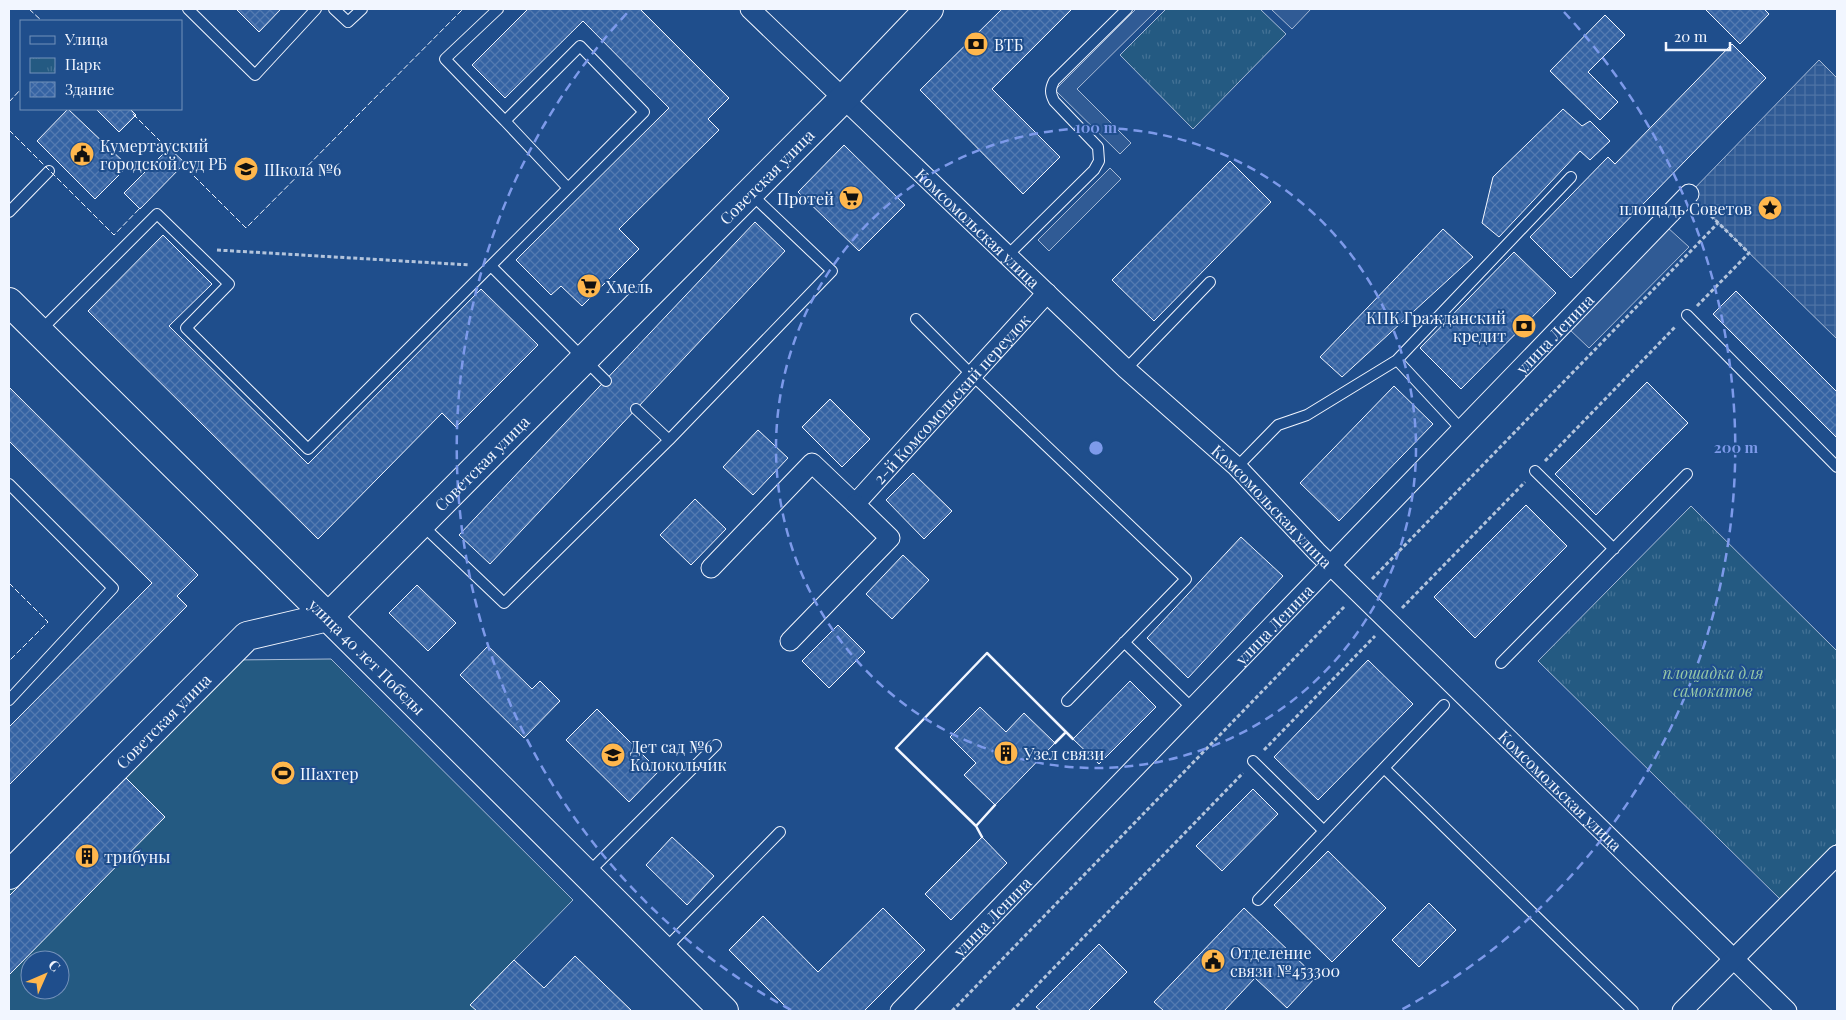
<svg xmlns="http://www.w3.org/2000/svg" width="1846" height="1020" viewBox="0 0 1846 1020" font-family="'Playfair Display',serif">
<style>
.grass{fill:#245a82;stroke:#a8bbd7;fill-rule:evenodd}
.park{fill:url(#park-tufts);stroke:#a8bbd7}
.parking{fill:#305b95;stroke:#a8bbd7}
.plaza{fill:url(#plaza-grid);stroke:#a8bbd7}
.building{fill:url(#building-cross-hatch);stroke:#f2f6ff}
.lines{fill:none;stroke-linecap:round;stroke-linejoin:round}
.lane-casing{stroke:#f2f6ff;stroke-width:12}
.street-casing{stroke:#f2f6ff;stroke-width:21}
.secondary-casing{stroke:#f2f6ff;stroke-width:30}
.path{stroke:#b3c4dc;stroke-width:3;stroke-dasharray:4 2.5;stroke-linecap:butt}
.lane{stroke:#1f4e8c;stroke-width:10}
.street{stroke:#1f4e8c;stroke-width:19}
.secondary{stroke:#1f4e8c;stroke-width:28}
.fence{stroke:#f2f6ff;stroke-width:1;stroke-dasharray:6 2.5;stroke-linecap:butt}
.wall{stroke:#f2f6ff;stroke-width:2.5}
.ring{fill:none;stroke:#7d9aea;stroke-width:2.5;stroke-dasharray:9 6}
.labels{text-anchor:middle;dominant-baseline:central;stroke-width:4;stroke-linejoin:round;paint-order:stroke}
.poi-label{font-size:16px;fill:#f2f6ff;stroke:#1f4e8c;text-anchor:start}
.street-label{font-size:16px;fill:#f2f6ff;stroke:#1f4e8c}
.park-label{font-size:16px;font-style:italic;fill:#97c8a6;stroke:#1f4e8c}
.centre{fill:#7d9aea;stroke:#1f4e8c;stroke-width:2.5}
.ring-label{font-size:15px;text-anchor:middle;font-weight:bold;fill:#7d9aea;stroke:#1f4e8c;stroke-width:4;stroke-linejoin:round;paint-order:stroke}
</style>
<defs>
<pattern id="park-tufts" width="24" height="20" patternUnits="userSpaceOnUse" patternTransform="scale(1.25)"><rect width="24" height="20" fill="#245a82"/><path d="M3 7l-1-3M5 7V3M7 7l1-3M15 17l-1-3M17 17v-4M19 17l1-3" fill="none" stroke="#447295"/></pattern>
<pattern id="plaza-grid" width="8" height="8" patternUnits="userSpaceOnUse" patternTransform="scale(1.25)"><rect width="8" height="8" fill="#305b95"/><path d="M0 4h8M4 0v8" fill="none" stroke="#4e73a5"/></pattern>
<pattern id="building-cross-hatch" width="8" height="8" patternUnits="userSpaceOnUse" patternTransform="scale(1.25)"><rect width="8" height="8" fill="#3563a3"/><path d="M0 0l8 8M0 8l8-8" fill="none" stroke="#537ab1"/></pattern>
</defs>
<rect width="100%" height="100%" fill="#1f4e8c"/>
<path class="grass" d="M331,659L573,900L471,1004L477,1011H9V887L232,660ZM30,960H60V990H30Z"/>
<path class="park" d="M1166,9H1260L1286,34L1193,129L1120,55Z
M1691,506L1837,651V843L1781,900L1538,661Z"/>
<path class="parking" d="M1136,9H1158L1077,89L1131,143L1120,154L1055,90Z
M1271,9H1311L1292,29Z
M1110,168L1121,179L1049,251L1038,240Z
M1667,227L1689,247L1589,348L1568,328Z"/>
<path class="plaza" d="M1819,60L1837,78V339L1689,194Z"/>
<path class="building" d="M236,9H281L259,32Z
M528,9H640L729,98L708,119L719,130L619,229L639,249L582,306L561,286L551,295L516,260L669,108L583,21L505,98L472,65Z
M1002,9H1072L992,89L1060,157L1023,194L920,90Z
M1705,9H1764L1769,14L1740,44Z
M1605,15L1625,35L1588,72L1618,102L1600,120L1550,71Z
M1732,44L1766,78L1571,278L1530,237L1608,157L1615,164Z
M68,109L128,166L95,199L37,141Z
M96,109H130L136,115L119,132Z
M1563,109L1582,126L1590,121L1610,141L1590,160L1580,151L1499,237L1482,223L1493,177Z
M844,145L905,205L859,251L798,192Z
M169,148L185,163L140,209L124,193Z
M1230,161L1271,202L1154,321L1112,280Z
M755,222L785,251L490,564L459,535Z
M1443,229L1473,257L1342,377L1320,357Z
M163,235L212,284L169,326L308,464L481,289L538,345L456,427L442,413L318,539L88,311Z
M1514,252L1556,293L1461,389L1420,348Z
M1736,291L1837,392V438L1713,314Z
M1647,382L1688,423L1596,515L1555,474Z
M1394,386L1433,424L1339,521L1300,483Z
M9,387L198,575L177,596L187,606L9,785V727L152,583L9,441Z
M830,399L870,439L842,467L802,427Z
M758,430L788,458L753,495L723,467Z
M913,473L952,511L924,539L886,500Z
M695,499L726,529L691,565L660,535Z
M1526,505L1567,546L1475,638L1434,597Z
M1241,537L1283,576L1188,678L1147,638Z
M903,555L929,580L892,619L866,594Z
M417,585L456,623L428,651L389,613Z
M838,625L865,652L829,688L802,661Z
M488,646L532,689L540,681L560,701L524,738L460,675Z
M1368,660L1413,704L1318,800L1274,757Z
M1130,681L1156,707L1099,764L1073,739Z
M980,707L1006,732L1024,713L1055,743L995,805L964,775L976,763L950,737Z
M597,709L659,771L629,802L566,740Z
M126,778L165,817L9,975V896Z
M1253,789L1278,814L1222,871L1196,846Z
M672,837L714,876L687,905L646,865Z
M982,837L1007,863L951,920L925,894Z
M1328,851L1386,908L1332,962L1274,905Z
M1429,903L1456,930L1419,967L1392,940Z
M883,908L925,950L864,1011H790L729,950L763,916L818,972Z
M1244,908L1316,977L1287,1008L1255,978L1224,1011H1164L1154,1002Z
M1099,944L1127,972L1088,1011H1041L1036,1007Z
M575,956L632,1011H477L470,1005L514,960L544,988Z"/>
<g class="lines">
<defs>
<path id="lane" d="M188,9L255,75L316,9
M334,9L348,22L362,9
M505,121L568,188
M9,212L49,171
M1008,255L1094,170L1099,161L1098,147L1054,101C1050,93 1050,89 1054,81L1127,9
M491,266L606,381
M1687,315L1837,467
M916,319L972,375L1186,579L1067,701
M40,331L157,214L229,284L186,328L308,449L644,112L580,46L505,121L445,59L498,9
M1397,360L1461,429
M1126,369L1210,282
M669,440L832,271L751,194
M1237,467L1278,425L1307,415L1397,360L1571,177
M1535,471L1614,549
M9,484L113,588L9,700
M421,524L504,603L669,440L636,409
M1124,642L1193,709
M1501,663L1687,474
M1253,761L1324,831
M1384,768L1633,1011
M587,874L716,745
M1258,900L1444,705
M664,950L780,832"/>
<g id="street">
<path id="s1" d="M750,9L1126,369L1237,467L1317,552L1787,1011"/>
<path id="s2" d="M711,568L812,463L855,504L1047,293"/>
<path d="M790,641L890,538L855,504"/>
<path id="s3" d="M900,1011L1689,194"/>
<path d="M1682,1011L1837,855"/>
</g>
<g id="secondary">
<path id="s4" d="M9,302L328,617L724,1011"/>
<path id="s5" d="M9,875L247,636L328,617L844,98L929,9"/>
</g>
</defs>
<use href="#lane" class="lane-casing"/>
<use href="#street" class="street-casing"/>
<use href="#secondary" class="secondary-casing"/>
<path class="path" d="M217,250L470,265
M1697,306L1749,253L1703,208
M1545,461L1676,326
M1372,579L1718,223
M1402,608L1525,482
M1264,750L1375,636
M952,1011L1345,606
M1012,1011L1243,773"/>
<use href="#lane" class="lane"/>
<use href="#street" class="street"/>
<use href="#secondary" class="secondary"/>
<path class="fence" d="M29,9L42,21
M9,102L21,89
M133,114L170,151
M9,130L114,235L141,207
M182,164L246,228L463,9
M9,583L48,622L9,661"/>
<path class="wall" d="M1066,732L1073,739
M995,805L976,826L896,748L987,653L1066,732L1055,743
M976,826L982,837"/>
</g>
<g class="ring">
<circle cx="1096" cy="448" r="320"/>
<path d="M791 1010A640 640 0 0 1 628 12M1564 12A640 640 0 0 1 1401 1010"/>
</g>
<defs>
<symbol id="bank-disc" viewBox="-11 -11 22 22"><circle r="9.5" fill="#ffb74d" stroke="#1f4e8c"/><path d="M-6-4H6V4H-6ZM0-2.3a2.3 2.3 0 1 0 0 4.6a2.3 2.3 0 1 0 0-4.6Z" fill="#111"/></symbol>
<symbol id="civic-disc" viewBox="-11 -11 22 22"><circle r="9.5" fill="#ffb74d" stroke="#1f4e8c"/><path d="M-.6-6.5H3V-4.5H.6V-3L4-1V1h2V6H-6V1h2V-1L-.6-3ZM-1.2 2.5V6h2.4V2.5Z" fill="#111"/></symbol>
<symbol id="school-disc" viewBox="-11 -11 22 22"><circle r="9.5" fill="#ffb74d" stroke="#1f4e8c"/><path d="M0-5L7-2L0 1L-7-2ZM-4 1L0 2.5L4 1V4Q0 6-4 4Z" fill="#111"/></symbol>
<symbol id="supermarket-disc" viewBox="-11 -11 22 22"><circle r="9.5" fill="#ffb74d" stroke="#1f4e8c"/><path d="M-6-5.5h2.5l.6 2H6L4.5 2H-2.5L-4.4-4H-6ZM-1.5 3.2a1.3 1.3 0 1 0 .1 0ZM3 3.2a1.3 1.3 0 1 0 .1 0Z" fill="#111"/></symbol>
<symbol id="sight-disc" viewBox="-11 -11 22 22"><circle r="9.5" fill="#ffb74d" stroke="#1f4e8c"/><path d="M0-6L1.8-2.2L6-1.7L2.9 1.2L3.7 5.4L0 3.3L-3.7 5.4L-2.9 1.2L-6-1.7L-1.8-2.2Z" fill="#111"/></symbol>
<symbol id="building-disc" viewBox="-11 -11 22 22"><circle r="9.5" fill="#ffb74d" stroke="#1f4e8c"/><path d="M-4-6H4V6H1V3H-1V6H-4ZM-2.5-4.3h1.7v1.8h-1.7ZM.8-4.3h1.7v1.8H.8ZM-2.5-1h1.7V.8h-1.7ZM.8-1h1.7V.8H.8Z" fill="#111"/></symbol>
<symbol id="stadium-disc" viewBox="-11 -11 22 22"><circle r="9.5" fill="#ffb74d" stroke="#1f4e8c"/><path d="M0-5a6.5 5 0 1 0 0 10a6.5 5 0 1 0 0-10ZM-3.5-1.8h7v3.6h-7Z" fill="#111"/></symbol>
</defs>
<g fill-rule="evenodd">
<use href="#bank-disc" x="962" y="30" width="28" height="28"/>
<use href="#civic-disc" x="68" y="140" width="28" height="28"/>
<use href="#school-disc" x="232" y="155" width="28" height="28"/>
<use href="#supermarket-disc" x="837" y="184" width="28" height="28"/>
<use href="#sight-disc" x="1756" y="194" width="28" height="28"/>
<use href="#supermarket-disc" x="575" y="272" width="28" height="28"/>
<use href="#bank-disc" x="1510" y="312" width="28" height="28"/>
<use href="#building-disc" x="992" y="739" width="28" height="28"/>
<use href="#school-disc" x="599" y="741" width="28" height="28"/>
<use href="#stadium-disc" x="269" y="759" width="28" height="28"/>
<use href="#building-disc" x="73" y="842" width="28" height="28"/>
<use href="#civic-disc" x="1199" y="947" width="28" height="28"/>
</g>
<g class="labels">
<g class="poi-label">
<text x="994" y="44">ВТБ</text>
<text x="100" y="145">Кумертауский<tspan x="100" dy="18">городской суд РБ</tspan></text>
<text x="264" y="169">Школа №6</text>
<text x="834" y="198" text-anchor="end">Протей</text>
<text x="1752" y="208" text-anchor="end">площадь Советов</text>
<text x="606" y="286">Хмель</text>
<text x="1506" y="317" text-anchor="end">КПК Гражданский<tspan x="1506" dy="18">кредит</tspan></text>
<text x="630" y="746">Дет сад №6<tspan x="630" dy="18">Колокольчик</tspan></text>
<text x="1024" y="753">Узел связи</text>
<text x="300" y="773">Шахтер</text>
<text x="104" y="856">трибуны</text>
<text x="1230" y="952">Отделение<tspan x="1230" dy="18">связи №453300</tspan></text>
</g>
<g class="street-label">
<text stroke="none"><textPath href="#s5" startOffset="1042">Советская улица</textPath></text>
<text stroke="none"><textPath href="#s1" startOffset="316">Комсомольская улица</textPath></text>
<text stroke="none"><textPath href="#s3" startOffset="942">улица Ленина</textPath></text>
<text stroke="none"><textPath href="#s2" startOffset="348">2-й Комсомольский переулок</textPath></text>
<text stroke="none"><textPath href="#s5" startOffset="638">Советская улица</textPath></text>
<text stroke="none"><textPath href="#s1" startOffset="721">Комсомольская улица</textPath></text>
<text stroke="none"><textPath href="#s3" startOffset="538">улица Ленина</textPath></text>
<text stroke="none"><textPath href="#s4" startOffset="504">улица 40 лет Победы</textPath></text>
<text stroke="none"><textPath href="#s5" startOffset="218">Советская улица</textPath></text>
<text stroke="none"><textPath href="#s1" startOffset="1126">Комсомольская улица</textPath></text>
<text stroke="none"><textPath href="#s3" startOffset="132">улица Ленина</textPath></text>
</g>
<g class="park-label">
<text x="1713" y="672">площадка для<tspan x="1713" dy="18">самокатов</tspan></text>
</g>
</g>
<circle cx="1096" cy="448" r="8" class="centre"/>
<g class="ring-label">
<text x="1096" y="133">100 m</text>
<text x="1736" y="453">200 m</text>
</g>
<rect width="1846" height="1020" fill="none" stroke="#f2f6ff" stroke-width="20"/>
<rect x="20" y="20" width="162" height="90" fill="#1f4e8c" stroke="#7391ba"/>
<rect x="30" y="36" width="25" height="8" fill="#1f4e8c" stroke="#7391ba"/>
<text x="65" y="45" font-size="15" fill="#f2f6ff">Улица</text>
<rect x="30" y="58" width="25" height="15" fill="url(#park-tufts)" stroke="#7391ba"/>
<text x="65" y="70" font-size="15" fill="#f2f6ff">Парк</text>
<rect x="30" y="82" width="25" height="15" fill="url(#building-cross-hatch)" stroke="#7391ba"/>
<text x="65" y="95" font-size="15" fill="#f2f6ff">Здание</text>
<g transform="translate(45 975) rotate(45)"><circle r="24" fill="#1f4e8c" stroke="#7391ba"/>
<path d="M0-4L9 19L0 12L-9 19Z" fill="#ffb74d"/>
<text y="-8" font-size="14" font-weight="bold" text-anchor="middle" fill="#f2f6ff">С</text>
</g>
<path d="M1666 42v8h64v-8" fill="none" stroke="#f2f6ff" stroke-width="2.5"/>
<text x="1674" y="42" font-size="15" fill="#f2f6ff" stroke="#1f4e8c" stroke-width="4" paint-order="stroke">20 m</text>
</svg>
